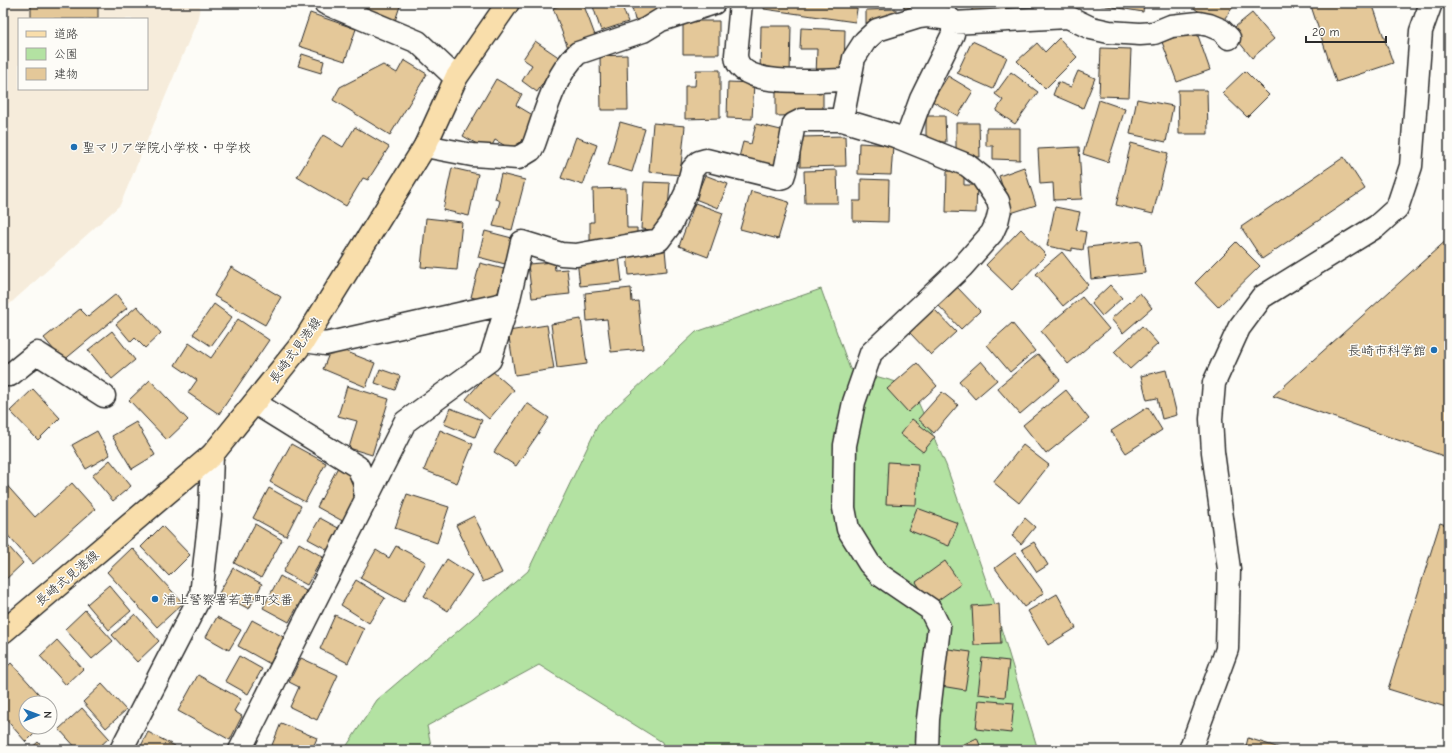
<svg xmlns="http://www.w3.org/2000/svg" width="1452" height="753" viewBox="0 0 1452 753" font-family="'Comic Neue','Klee One',sans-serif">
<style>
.built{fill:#f6ecdb;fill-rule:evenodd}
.green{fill:#b3e2a2;stroke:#6f8666}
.building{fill:#e4c899;stroke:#2b2b2b}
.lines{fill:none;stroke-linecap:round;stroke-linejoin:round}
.minor-casing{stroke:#2b2b2b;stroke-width:25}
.major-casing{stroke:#2b2b2b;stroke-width:25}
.minor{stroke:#fdfcf7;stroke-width:22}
.major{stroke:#f9deab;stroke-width:22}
.poi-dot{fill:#1f6fb2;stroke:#fdfcf7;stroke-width:1.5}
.labels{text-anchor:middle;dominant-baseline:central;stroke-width:3;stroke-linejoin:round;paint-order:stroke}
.poi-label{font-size:13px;fill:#2b2b2b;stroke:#fdfcf7;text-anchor:start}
.street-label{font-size:13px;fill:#2b2b2b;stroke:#fdfcf7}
</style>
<rect width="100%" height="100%" fill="#fdfcf7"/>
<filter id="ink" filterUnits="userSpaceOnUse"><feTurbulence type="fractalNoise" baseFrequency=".025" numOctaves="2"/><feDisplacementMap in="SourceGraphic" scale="8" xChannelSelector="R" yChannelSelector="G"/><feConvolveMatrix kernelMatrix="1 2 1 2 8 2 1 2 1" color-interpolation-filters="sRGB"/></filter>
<g filter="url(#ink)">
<path class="built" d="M3,3H201L197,21L120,205L3,310ZM19,19H147V89H19Z"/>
<path class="green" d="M821,289L850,369L911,386L946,465L991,595L1038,750H664L662,742L539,665L427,726L432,750H344L377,700L528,571L599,423L696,332Z"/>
<path class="building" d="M31,3H98V19H31Z
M358,3H401L391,33L353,19Z
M567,3H583L596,38L568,48L553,8Z
M592,3H621L628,22L601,31Z
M631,3H664L666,13L635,20Z
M765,3H858L855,22L764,9Z
M901,3H931L932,4L911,17Z
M972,3H1008V17H972Z
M1101,3H1144L1143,12L1101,5Z
M1187,3H1236L1219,26Z
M1310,3H1372L1393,63L1336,82Z
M896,9V23H866V10Z
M310,13L356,29L345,61L299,46Z
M1252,13L1274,39L1252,58L1230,31Z
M683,21H719V54H683Z
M761,26H791L790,75H760Z
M801,28L845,30L844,76L816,75L817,49H800Z
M1196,30L1210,70L1177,82L1162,42Z
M1059,38L1077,57L1045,89L1017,61L1037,43L1045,52Z
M535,41L560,58L537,92L522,81L532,65L523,59Z
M972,41L1007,57L993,89L957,73Z
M1101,48L1131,49L1129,97L1099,96Z
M302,54L324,61L321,73L298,66Z
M627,55L628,110H601L600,56Z
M404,60L427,74L390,135L333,100L340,87L383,65L397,73Z
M696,70H720V118L685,119V86H695Z
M1078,71L1095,78L1083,108L1053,95L1058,82L1071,87Z
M1245,71L1269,95L1247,117L1222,93Z
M1011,72L1038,92L1015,124L996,111L1003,100L995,94Z
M948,76L973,91L958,116L932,101Z
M496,79L522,94L516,105L536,117L516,152L495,140L489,151L463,136Z
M728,82L754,83L752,119L727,118Z
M1178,90H1207L1208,134H1179Z
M823,91V115L776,116V92Z
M1137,99L1173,106L1166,142L1130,134Z
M1099,100L1125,109L1108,162L1083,154Z
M926,116H945L946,142H926Z
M620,122L645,129L632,172L608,165Z
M653,123L685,126L680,175L649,172Z
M956,123H979L980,157L956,156Z
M756,124L785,131L775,174L737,165L743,142L751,144Z
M355,127L389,147L368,180L363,178L346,206L297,177L323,135L343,147Z
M986,128H1020V160L993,159V146H986Z
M845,136L846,166L800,167V137Z
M576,137L597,145L583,185L561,178Z
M859,143L893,145L891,175L858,174Z
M1131,143L1168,153L1153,214L1116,205Z
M1079,147L1082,199L1054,200L1053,183L1040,184L1038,149Z
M1344,157L1365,189L1262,259L1241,227Z
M1024,167L1036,205L1011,213L999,176Z
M452,168L478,174L469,216L443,210Z
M837,170L838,203H805L804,171Z
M947,171L964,172V185H977L976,213L946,212Z
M501,174L525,180L512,230L493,226L500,201L495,199Z
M705,175L728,184L718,208L695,199Z
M861,179L889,180L888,222L853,221V201H861Z
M644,182L670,183L667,223L660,231L641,229Z
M626,188L627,228H637V240L590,242V222H594L593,189Z
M751,191L789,202L778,239L740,229Z
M695,203L723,213L708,257L679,246Z
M1055,207L1080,212L1076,230L1086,232L1083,250L1072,248V251L1047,246Z
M426,218L462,222L457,270L421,267Z
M1021,229L1046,255L1012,290L986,265Z
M485,231L512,238L505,264L478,257Z
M1449,238V458L1273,396Z
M1141,241L1145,273L1091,279L1088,247Z
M1236,242L1260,266L1218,307L1195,283Z
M665,249L667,271L629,275L627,253Z
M1062,252L1088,285L1063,306L1036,274Z
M619,256L622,282L580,286L577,260Z
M554,262L555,270L567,269L570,294L532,298L528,264Z
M480,263L504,269L495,304L471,297Z
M231,267L281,297L265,325L214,296Z
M1110,285L1122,298L1102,316L1091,303Z
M957,287L980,311L961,329L938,305Z
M631,288L632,302L638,301L643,349L611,352L607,319L587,321L585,293Z
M1140,293L1152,308L1123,333L1111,319Z
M116,294L127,308L63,361L44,338L80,309L88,317Z
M1082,297L1109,329L1068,364L1041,331Z
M214,304L232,317L211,346L193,334Z
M137,306L161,333L145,348L135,338L131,342L116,324Z
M934,309L956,332L931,355L909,332Z
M238,319L269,340L219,414L188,393L197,380L175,365L189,343L211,358Z
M581,319L587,364L557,368L551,324Z
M1012,323L1035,351L1010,372L987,345Z
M547,325L554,369L515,375L508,331Z
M1142,326L1158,344L1130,369L1114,352Z
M112,331L135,360L112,379L88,350Z
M332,346L375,363L366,387L323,369Z
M1038,354L1060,380L1020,414L997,388Z
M981,361L997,380L975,399L959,381Z
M917,363L937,386L908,412L887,389Z
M380,369L400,376L395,390L375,383Z
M491,370L514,390L489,419L466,399Z
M1166,370L1177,415L1162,419L1157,398L1147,400L1141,376Z
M150,380L188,420L167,440L129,400Z
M347,386L389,399L372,455L349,448L357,421L338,416Z
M33,389L60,418L38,440L10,411Z
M1066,390L1089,419L1046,454L1023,425Z
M942,392L958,405L934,433L918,419Z
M527,403L549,418L516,466L494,452Z
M1148,407L1162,430L1126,453L1111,431Z
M450,408L482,420L475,437L444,424Z
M912,419L935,437L923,452L900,434Z
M136,422L155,455L132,469L112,436Z
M440,430L473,444L457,483L424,470Z
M97,431L110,455L86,469L72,445Z
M291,444L326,463L305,502L270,482Z
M1023,445L1049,465L1019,503L993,482Z
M110,460L131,486L113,501L92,476Z
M888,462L918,464L916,505L886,504Z
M338,467L360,479L348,524L317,507Z
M3,481L35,517L72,483L95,509L33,564L3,530Z
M269,488L301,506L286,536L253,518Z
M407,494L449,507L437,543L395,528Z
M917,508L958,523L949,546L908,530Z
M474,516L502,573L483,582L456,525Z
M320,518L342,530L330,551L308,539Z
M1025,518L1035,527L1021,544L1012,536Z
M1440,523L1449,526V708L1388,689Z
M255,524L282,540L261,578L234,563Z
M162,526L190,555L169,576L141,547Z
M3,540L23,563L3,582Z
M1034,542L1048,565L1037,572L1022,549Z
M299,543L323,557L307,585L283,572Z
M396,546L426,562L404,602L360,578L376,550L389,558Z
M132,548L183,603L157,627L107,572Z
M1015,553L1044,593L1024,607L995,568Z
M447,559L472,575L448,611L424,596Z
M945,561L961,584L931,605L916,582Z
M233,568L262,584L249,609L219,593Z
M280,576L306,591L289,622L263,608Z
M356,580L385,598L369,623L341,605Z
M109,585L131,611L109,630L87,604Z
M1057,594L1076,628L1048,645L1028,611Z
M999,604L1001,644L974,645L972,606Z
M85,610L113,641L92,659L65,629Z
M135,614L159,641L137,662L112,635Z
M335,615L364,629L348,663L320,649Z
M217,617L241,630L229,650L206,637Z
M252,620L289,640L274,666L238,646Z
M57,640L83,669L66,685L40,656Z
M941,648L971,652L965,690L935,685Z
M239,656L262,669L248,694L225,681Z
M301,658L338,675L317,720L290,707L299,687L289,682Z
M982,658L1009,661L1005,697L978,694Z
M11,663L47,703H26V727H41L26,742L3,716V671Z
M198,675L241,699L234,711L242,716L230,740L178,711Z
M102,684L126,710L106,728L83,702Z
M979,700L1014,703L1011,733L976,729Z
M50,706L56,713L50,719Z
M82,708L109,738L96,750H78L59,729Z
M281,723L317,738L312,750H270Z
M148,732L175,746L173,750H139Z
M977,738L982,750H961L960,746Z
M1248,738L1286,750H1245Z
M38,742L45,750H29Z"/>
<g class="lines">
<defs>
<path id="minor" d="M325,3L418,42L456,78
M741,3L736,55C737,91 826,79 850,80
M953,23L1068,17L1091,28L1109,32L1140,34L1154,33L1171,26L1199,23L1209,25L1221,30L1229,38
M842,120L854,58L865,41L877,30L919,17L927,16L950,19L953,23V34L921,99L906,140
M425,146L472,155L518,158L531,150L534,144C545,114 554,75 578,53L643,31L661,20L714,3
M304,341L325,344L508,303
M3,375H10L37,353L104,396
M255,403L358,467L364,481L366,499
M121,750L201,595L210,515L212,455
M240,750L405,422L490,360L508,303L522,242L561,254L576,255L659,240L671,224L686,193L692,170L699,162L706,160L779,178L783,177L785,171L794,124L802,120H842L895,136L967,165L982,177L998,201L1000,209L997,222L992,233L962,267L871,353L854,402L845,445L844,508L848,529L869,563L880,575L930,609L939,627L928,719L927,750
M1190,750L1227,649L1229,569L1213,452L1211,419L1214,383L1239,328L1262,297L1377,226L1397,208L1411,166L1421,31L1431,3"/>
<path id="major" d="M3,632L212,455L304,341L425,146L456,78L508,3"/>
</defs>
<use href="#minor" class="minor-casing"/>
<use href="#major" class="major-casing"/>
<use href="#minor" class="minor"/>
<use href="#major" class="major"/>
</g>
</g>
<g class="poi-dot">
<circle cx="74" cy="147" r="4"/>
<circle cx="1434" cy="350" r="4"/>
<circle cx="155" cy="599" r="4"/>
</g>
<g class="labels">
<g class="poi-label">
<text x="82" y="147">聖マリア学院小学校・中学校</text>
<text x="1426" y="350" text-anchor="end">長崎市科学館</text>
<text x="163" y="599">浦上警察署若草町交番</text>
</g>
<g class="street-label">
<text transform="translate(295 350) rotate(-54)">長崎式見港線</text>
<text transform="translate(67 578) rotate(-40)">長崎式見港線</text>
</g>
</g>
<rect width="1452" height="753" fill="none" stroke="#fdfcf7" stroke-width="16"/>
<rect x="8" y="8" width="1436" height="737" fill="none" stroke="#2b2b2b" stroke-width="1.5" filter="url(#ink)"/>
<rect x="18" y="18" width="130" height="72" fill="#fdfcf7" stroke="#a9a8a5"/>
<rect x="26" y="31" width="20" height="6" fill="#f9deab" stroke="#a9a8a5"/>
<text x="54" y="38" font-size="12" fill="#2b2b2b">道路</text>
<rect x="26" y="48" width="20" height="12" fill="#b3e2a2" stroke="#a9a8a5"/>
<text x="54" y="58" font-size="12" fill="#2b2b2b">公園</text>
<rect x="26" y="68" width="20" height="12" fill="#e4c899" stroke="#a9a8a5"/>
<text x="54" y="78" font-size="12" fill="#2b2b2b">建物</text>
<g transform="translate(38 715) rotate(89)"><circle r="19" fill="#fdfcf7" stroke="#a9a8a5"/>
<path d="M0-3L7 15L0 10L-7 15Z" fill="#1f6fb2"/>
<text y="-6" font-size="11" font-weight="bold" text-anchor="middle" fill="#2b2b2b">N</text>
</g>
<path d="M1306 36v6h80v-6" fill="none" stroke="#2b2b2b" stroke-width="2"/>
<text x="1312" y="36" font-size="12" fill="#2b2b2b" stroke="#fdfcf7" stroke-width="3" paint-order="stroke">20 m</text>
</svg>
